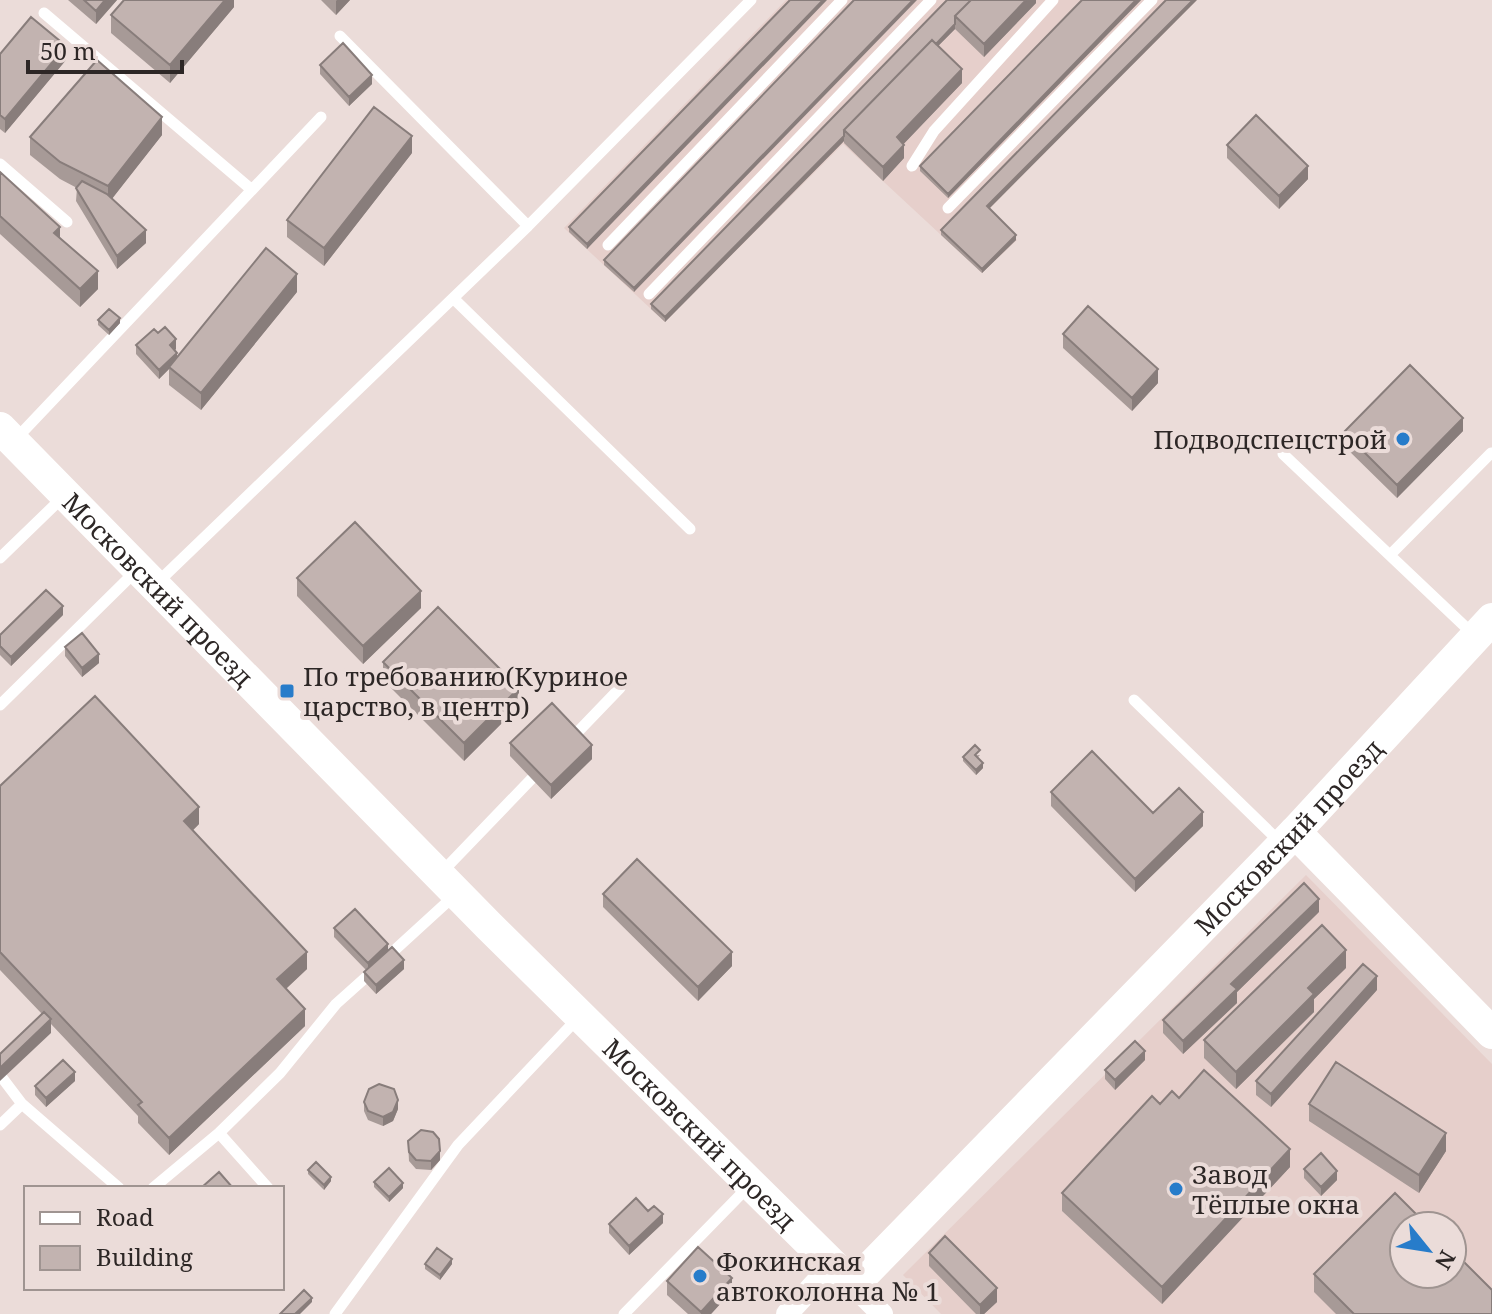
<svg xmlns="http://www.w3.org/2000/svg" width="1492" height="1314" viewBox="0 0 1492 1314" font-family="'Noto Serif',serif">
<style>
.built{fill:#e6cfcb;fill-rule:evenodd}
.lines{fill:none;stroke-linecap:round;stroke-linejoin:round}
.lane{stroke:#fff;stroke-width:11}
.street{stroke:#fff;stroke-width:22}
.secondary{stroke:#fff;stroke-width:32}
.wall{fill:#a79a97}
.shaded-wall{fill:#887d7b}
.building{fill:#c2b3b0;stroke:#887d7b;stroke-width:2}
.poi-dot{fill:#277cca;stroke:#ebdcd9;stroke-width:3}
.labels{text-anchor:middle;dominant-baseline:central;stroke-width:8;stroke-linejoin:round;paint-order:stroke}
.poi-label{font-size:26px;fill:#2d2726;stroke:#ebdcd9;text-anchor:start}
.street-label{font-size:26px;fill:#2d2726;stroke:#ebdcd9}
</style>
<rect width="100%" height="100%" fill="#ebdcd9"/>
<path class="built" d="M786,0H1197L988,210L1017,240L982,273L843,144L665,322L564,228Z
M1306,875L1492,1064V1314H941L903,1275ZM1404,1226H1452V1274H1404Z"/>
<g class="lines">
<path class="lane" d="M44,13L252,190
M340,36L528,226
M0,164L67,222
M912,166L934,131L1053,0
M948,208L1152,0
M608,245L842,0
M649,294L931,0
M453,298L690,529
M14,441L321,117
M1283,454L1475,636
M1390,555L1491,453
M0,558L65,495
M157,583L528,226L751,0
M1134,700L1282,844
M0,705L137,570
M570,740L620,688
M442,872L541,769
M386,958L456,894
M0,1075L22,1104L119,1188
M0,1125L22,1104
M219,1133L268,1188
M153,1188L219,1133L280,1073L336,1004L374,970
M335,1314L458,1145L577,1019
M624,1314L748,1187"/>
<path class="street" d="M853,1285L882,1314
M787,1314L833,1264"/>
<g class="secondary">
<path id="s1" d="M0,428L489,926L853,1285L1295,832L1492,619"/>
<path d="M1295,832L1492,1033"/>
</g>
</g>
<path class="wall" d="M68,0H117L96,24Z
M234,0V7L170,83L111,33V15Z
M321,0H350L336,15Z
M790,0L587,249L569,232V227Z
M854,0L634,292L604,265V260Z
M947,0H1036V3L984,57L955,29L938,46L962,83L903,144L904,158L883,181L844,143V141L665,322L651,309V304Z
M1082,0H1141L948,198L920,171V166Z
M0,54L66,60L5,133L0,129Z
M320,65L372,84L349,106L320,74Z
M162,135L112,198L146,243L117,269L76,201L77,188L60,179L30,155V137Z
M1227,145L1308,179L1279,209L1227,158Z
M412,153L324,266L287,237V220Z
M0,172L60,238L98,289L80,307L0,234Z
M941,230L1016,240L982,273L941,235Z
M297,292L201,410L169,385V369L159,379L136,354V345L158,333L176,349L175,350L177,356Z
M98,320L120,323L109,335L98,325Z
M1063,334L1158,383L1132,411L1063,348Z
M1463,431L1397,498L1344,446V432Z
M297,578L421,608L363,664L297,596Z
M63,615L11,666L0,655V635Z
M65,647L99,663L82,677L65,656Z
M383,662L519,706L464,761L383,680Z
M510,743L592,759L551,799L510,756Z
M980,755L977,758L983,768L976,775L963,761V757Z
M0,786L199,824L193,830L307,969L286,989L305,1026L169,1155L138,1123V1116L51,1024V1033L42,1014L0,970Z
M1051,792L1153,813L1203,826L1135,892L1051,806Z
M603,894L732,966L698,1001L603,907Z
M1319,912L1237,992V1003L1183,1054L1163,1033V1020Z
M334,928L388,951L404,969L376,994L364,981V972L366,970L334,937Z
M1346,968L1314,999V1012L1236,1089L1204,1058V1040Z
M1377,990L1271,1107L1256,1095V1081Z
M1145,1060L1115,1090L1105,1079V1070Z
M75,1081L46,1107L35,1095V1086Z
M1179,1098L1290,1167L1162,1304L1062,1211V1193L1160,1104Z
M364,1102L398,1109L393,1121L383,1126L368,1120L364,1111Z
M1309,1104L1446,1151L1419,1193L1309,1121Z
M408,1141L440,1160L431,1170L416,1169L409,1161Z
M1304,1169L1337,1180L1321,1196L1304,1178Z
M308,1170L331,1181L324,1190L308,1174Z
M374,1182L403,1188L389,1202L374,1187Z
M648,1211L663,1223L629,1255L609,1233V1224Z
M929,1253L997,1302L984,1314H976L929,1266Z
M425,1264H452L440,1280L425,1269Z
M1314,1274L1492,1314H1336L1314,1292Z
M667,1281L732,1291L711,1314H688L667,1295Z"/>
<path class="shaded-wall" d="M105,0H117L96,24V11Z
M225,0H234V7L170,83V65Z
M337,0H350L336,15V1Z
M823,0H827L587,249V244Z
M913,0H917L634,292V288Z
M1026,0H1036V3L984,57V44Z
M1136,0H1141L948,198V194Z
M1193,0H1197L987,211V206Z
M955,24V29L850,135Z
M66,46V60L5,133V119Z
M962,69V83L897,151V137Z
M372,75V84L349,106V97Z
M162,117V135L108,204V186Z
M412,136V153L324,266V248Z
M844,136V141L665,322V317Z
M904,145V158L883,181V167Z
M1308,166V179L1279,209V196Z
M60,227V245L54,233Z
M146,230V243L117,269V256Z
M1016,235V240L982,273V269Z
M98,271V289L80,307V289Z
M297,274V292L201,410V393Z
M120,318V323L109,335V330Z
M176,339V349L170,354V345Z
M177,353V362L169,367V369L159,379V370Z
M1158,369V383L1132,411V398Z
M1463,418V431L1397,498V485Z
M421,591V608L363,664V646Z
M63,606V615L11,666V657Z
M99,654V663L82,677V668Z
M519,688V706L464,761V743Z
M592,745V759L551,799V785Z
M983,763V768L976,775V770Z
M199,807V824L184,839V821Z
M1203,812V826L1135,892V879Z
M1319,899V912L1237,992V1003L1183,1054V1041L1231,984Z
M388,944V953L368,972V963Z
M1346,950V968L1314,999V1012L1236,1089V1072L1308,988Z
M307,952V969L277,997V979Z
M732,952V966L698,1001V987Z
M404,960V969L376,994V985Z
M1377,976V990L1271,1107V1094Z
M305,1009V1026L169,1155V1138Z
M51,1019V1033L0,1081V1068Z
M1145,1051V1060L1115,1090V1080Z
M75,1072V1081L46,1107V1098Z
M398,1100V1109L393,1121L383,1126V1117Z
M1446,1133V1151L1419,1193V1175Z
M1290,1149V1167L1162,1304V1287Z
M440,1151V1160L431,1170V1161Z
M1337,1171V1180L1321,1196V1187Z
M331,1177V1181L324,1190V1185Z
M403,1183V1188L389,1202V1197Z
M663,1214V1223L629,1255V1246Z
M452,1259V1264L440,1280V1275Z
M732,1278V1291L711,1314H701V1312Z
M997,1288V1302L984,1314H980V1305Z
M312,1298V1302L300,1314H295Z"/>
<path class="building" d="M84,0H105L96,11Z
M124,0H225L170,65L111,15Z
M790,0H823L587,244L569,227Z
M854,0H913L634,288L604,260Z
M947,0H971L955,16V24L936,44L932,40L844,130V136L665,317L651,304Z
M971,0H1026L984,44L955,16Z
M1082,0H1136L948,194L920,166Z
M1166,0H1193L987,206L1016,235L982,269L941,230Z
M31,17L66,46L5,119L0,115V54Z
M932,40L962,69L897,137L904,145L883,167L844,130Z
M343,43L372,75L349,97L320,65Z
M97,60L162,117L108,186L60,162L30,137Z
M374,107L412,136L324,248L287,220Z
M1256,115L1308,166L1279,196L1227,145Z
M0,172L60,227L54,233L98,271L80,289L0,216Z
M82,181L107,194L146,230L117,256L76,188Z
M266,248L297,274L201,393L169,367Z
M1088,306L1158,369L1132,398L1063,334Z
M109,309L120,318L109,330L98,320Z
M165,327L176,339L170,345L177,353L159,370L136,345L154,329L158,333Z
M1410,365L1463,418L1397,485L1344,432Z
M355,522L421,591L363,646L297,578Z
M46,590L63,606L11,657L0,646V635Z
M438,607L519,688L464,743L383,662Z
M82,633L99,654L82,668L65,647Z
M95,696L199,807L184,821L307,952L277,979L305,1009L169,1138L138,1105L142,1102L0,952V786Z
M552,703L592,745L551,785L510,743Z
M975,745L980,750L975,755L983,763L976,770L963,757Z
M1092,751L1153,813L1179,788L1203,812L1135,879L1051,792Z
M637,859L732,952L698,987L603,894Z
M1304,883L1319,899L1231,984L1237,989L1183,1041L1163,1020Z
M355,909L388,944L368,963L334,928Z
M1322,925L1346,950L1308,988L1314,994L1236,1072L1204,1040Z
M392,947L404,960L376,985L364,972Z
M1363,964L1377,976L1271,1094L1256,1081Z
M44,1012L51,1019L0,1068V1054Z
M1135,1041L1145,1051L1115,1080L1105,1070Z
M63,1060L75,1072L46,1098L35,1086Z
M1336,1062L1446,1133L1419,1175L1309,1104Z
M1204,1070L1290,1149L1162,1287L1062,1193L1152,1096L1160,1104L1172,1091L1179,1098Z
M379,1084L394,1089L398,1100L393,1112L383,1117L368,1111L364,1102L369,1089Z
M421,1130L433,1132L439,1139L440,1151L431,1161L416,1160L409,1152L408,1141Z
M1321,1153L1337,1171L1321,1187L1304,1169Z
M316,1162L331,1177L324,1185L308,1170Z
M389,1168L403,1183L389,1197L374,1182Z
M219,1172L233,1188H201Z
M1395,1193L1428,1226H1404V1274H1452V1250L1492,1290V1314H1354L1314,1274Z
M636,1198L648,1211L654,1206L663,1214L629,1246L609,1224Z
M945,1236L997,1288L980,1305L929,1253Z
M698,1247L732,1278L701,1312L667,1281Z
M437,1248L452,1259L440,1275L425,1264Z
M304,1290L312,1298L295,1314H280Z"/>
<g class="poi-dot">
<circle cx="1403" cy="439" r="8"/>
<rect x="279" y="683" width="16" height="16" rx="4"/>
<circle cx="1176" cy="1189" r="8"/>
<circle cx="700" cy="1276" r="8"/>
</g>
<g class="labels">
<g class="poi-label">
<text x="1387" y="439" text-anchor="end">Подводспецстрой</text>
<text x="303" y="676">По требованию(Куриное<tspan x="303" dy="30">царство, в центр)</tspan></text>
<text x="1192" y="1174">Завод<tspan x="1192" dy="30">Тёплые окна</tspan></text>
<text x="716" y="1261">Фокинская<tspan x="716" dy="30">автоколонна № 1</tspan></text>
</g>
<g class="street-label">
<text stroke="none"><textPath href="#s1" startOffset="226">Московский проезд</textPath></text>
<text stroke="none"><textPath href="#s1" startOffset="1834">Московский проезд</textPath></text>
<text stroke="none"><textPath href="#s1" startOffset="994">Московский проезд</textPath></text>
</g>
</g>
<rect x="24" y="1186" width="260" height="104" fill="#ebdcd9" stroke="#9f9491" stroke-width="2"/>
<rect x="40" y="1212" width="40" height="12" fill="#ffffff" stroke="#9f9491" stroke-width="2"/>
<text x="96" y="1226" font-size="24" fill="#2d2726">Road</text>
<rect x="40" y="1246" width="40" height="24" fill="#c2b3b0" stroke="#9f9491" stroke-width="2"/>
<text x="96" y="1266" font-size="24" fill="#2d2726">Building</text>
<g transform="translate(1428 1250) rotate(120)"><circle r="38" fill="#ebdcd9" stroke="#9f9491" stroke-width="2"/>
<path d="M0-6L14 30L0 20L-14 30Z" fill="#277cca"/>
<text y="-12" font-size="22" font-weight="bold" text-anchor="middle" fill="#2d2726">N</text>
</g>
<path d="M28 60v12h154v-12" fill="none" stroke="#2d2726" stroke-width="4"/>
<text x="40" y="60" font-size="24" fill="#2d2726" stroke="#ebdcd9" stroke-width="6" paint-order="stroke">50 m</text>
</svg>
